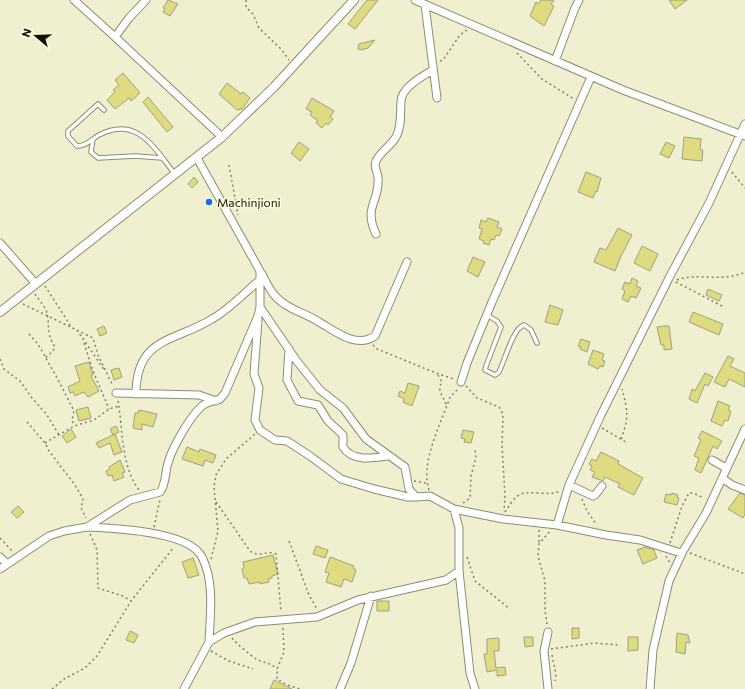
<svg xmlns="http://www.w3.org/2000/svg" width="745" height="689" viewBox="0 0 745 689" font-family="Commissioner,sans-serif">
<style>
.building{fill:#dedb81;stroke:#a0a081}
.lines{fill:none;stroke-linecap:round;stroke-linejoin:round}
.service-casing{stroke:#8d8d6f;stroke-width:5.5}
.minor-casing{stroke:#8d8d6f;stroke-width:9}
.tertiary-casing{stroke:#8d8d6f;stroke-width:10}
.path{stroke:#81806b;stroke-width:1.5;stroke-dasharray:2 3;stroke-linecap:butt}
.service{stroke:#fff;stroke-width:3.5}
.minor{stroke:#fff;stroke-width:7}
.tertiary{stroke:#fff;stroke-width:8}
.poi-dot{fill:#186ed8;stroke:#fdfddc;stroke-width:1.5}
.labels{text-anchor:middle;dominant-baseline:central;stroke-width:3;stroke-linejoin:round;paint-order:stroke}
.poi-label{font-size:12px;fill:#100f05;stroke:#fdfddc;text-anchor:start}
</style>
<rect width="100%" height="100%" fill="#f0efcf"/>
<path class="building" d="M168,0L178,4L170,16L163,12L165,9L163,8Z
M367,0H378L355,29L348,24Z
M541,0H554L551,4L554,6L544,26L530,16L536,2L538,4Z
M669,0H687L675,9Z
M375,40L368,48L361,50L358,49L359,44Z
M123,73L140,93L131,101L129,98L115,109L107,100L115,92L113,90L119,85L115,80Z
M227,83L241,94L243,92L250,98L242,109L237,110L219,94Z
M148,97L173,127L167,132L143,102Z
M312,98L334,111L330,117L333,119L328,125L326,123L322,128L316,123L318,121L310,115L312,112L306,109Z
M684,137L701,139L700,150H703L702,161L682,159Z
M299,142L309,149L300,161L291,153Z
M666,142L675,146L669,158L660,154Z
M586,172L601,178L597,192L596,191L593,198L578,192Z
M194,177L198,182L192,188L188,184Z
M488,218L499,222L497,227L502,229L499,236L496,235L494,240L491,239L489,245L483,243L484,241L479,239L482,229L479,228L481,220L486,222Z
M618,228L632,235L621,256L615,271L594,262L600,248L606,250Z
M642,246L658,254L650,271L634,263Z
M473,257L485,262L478,277L467,271Z
M632,278L638,281L636,286L641,288L636,298L631,296L628,302L622,299L625,291L622,289L625,282L630,284Z
M708,289L722,295L719,301L706,295Z
M550,305L563,310L558,325L545,322Z
M693,312L723,324L719,335L689,322Z
M104,326L107,333L100,336L97,329Z
M664,326H669L672,349L664,350V345H661L657,327Z
M581,339L590,342L587,352L580,349L581,347L578,346Z
M593,350L604,354L602,360L605,361L603,367L600,366L598,369L588,364Z
M728,356L734,359L730,366L745,373V387L729,379L725,387L714,382Z
M89,362L93,375L91,376L99,391L88,397L84,392L75,396L73,392L70,393L68,387L80,381L75,366Z
M119,368L122,377L114,380L111,370Z
M705,373L713,377L708,386L705,384L697,403L689,399L692,389L695,391Z
M408,383L419,386L412,406L403,402L404,399L398,396L400,391L405,393Z
M718,401L730,406L728,410L731,411L728,421L725,420L722,426L711,421Z
M88,407L91,418L79,421L76,410Z
M139,410L157,414L153,427L142,424V430L133,428L135,413H138Z
M116,426L119,432L113,435L110,429Z
M71,429L76,437L67,443L62,436Z
M463,430L474,432L471,443L464,442L465,439L461,438Z
M702,431L722,441L717,449L713,446L701,473L695,470L699,458L694,456L701,440L698,438Z
M115,434L122,452L114,455L110,443L99,448L96,443Z
M187,447L199,452L200,449L216,455L213,463L205,460L203,466L182,459Z
M601,452L619,461L618,464L643,478L634,495L618,487L620,484L605,477L603,481L592,477L595,472L590,470L592,466L589,464L592,459L596,461Z
M120,460L125,472L122,473L124,477L114,481L112,475L108,476L106,471L110,469L109,467Z
M672,493L678,495L677,497L679,498L677,505L664,502L666,494L671,495Z
M740,493L745,495V514L743,518L728,509Z
M18,506L24,512L17,518L11,512Z
M316,546L328,550L325,558L313,554Z
M645,547L654,550L657,558L643,564L637,550Z
M273,555L278,574L272,576V578L268,579L269,582L260,584V582L249,584L247,578H244L242,569L244,568L243,562Z
M330,557L354,566L353,568L356,570L352,582L344,579L341,587L326,582L329,573L325,572Z
M193,558L199,575L188,578L182,562Z
M377,601H389V611H377Z
M572,628H579V638L572,639Z
M130,631L138,635L134,643L126,640Z
M677,633L688,635L690,643L686,642L685,654L676,652Z
M524,637H533V646L525,647Z
M628,637H638V650L628,651Z
M499,638V651H494L496,668L505,667L506,675L497,676V670L487,672L484,654H487V639Z
M274,680L292,689H270Z"/>
<g class="lines">
<defs>
<path id="service" d="M104,110L98,104L68,131V136L77,146C85,147 92,139 99,135C137,115 154,148 175,174
M93,139L91,152L98,158L135,156L162,158
M487,315L497,321L501,327L486,366L485,370L495,375L499,372C505,360 513,328 524,325L531,330L537,343"/>
<path id="minor" d="M74,0L115,37
M146,0L129,18L115,37L222,137
M415,0L623,90L745,136
M425,5L437,98
M555,61L575,8L579,0
M376,234C363,206 380,202 378,178C378,171 373,168 376,161C381,151 391,146 396,137C402,126 400,113 401,101C402,87 423,76 433,70
M0,243L36,284
M262,274C266,282 270,291 277,298C290,311 304,312 319,322C335,331 356,349 375,336L407,262
M260,307L296,360L320,390L343,408L366,439L405,467L409,489L416,497L430,496L454,509L503,519L557,525L606,535L640,540L681,553
M258,320L254,374L259,388L255,420L260,430L275,440L287,441L310,456L341,479L374,489L408,497H416
M289,349L287,380L298,401L318,405L328,421L343,435V447C352,462 373,458 388,456
M461,382L467,363L492,302L591,77
M116,393L199,395L216,401
M136,394C136,337 175,342 212,319C230,309 245,292 261,279
M712,460L726,468
M722,478L732,485L745,490
M569,485L593,496L595,495L602,486
M454,509L459,528V571L470,673L475,689
M557,525L569,485L600,417L669,278L709,203L745,124
M87,527C113,528 189,531 202,557C215,583 210,615 209,642
M0,557L7,564
M0,569L49,536L64,531L87,527L130,500L160,492C166,485 165,472 168,463C172,448 192,412 205,404C210,401 215,401 220,399L225,393L258,316L260,307V271L197,158
M548,632L544,651L548,689
M184,689L209,642L224,633L255,622L317,617L358,600L446,580L459,571
M340,689L351,663L371,596
M650,689L653,650L669,581L683,551L706,513L745,429"/>
<path id="tertiary" d="M0,312L222,137L274,87L354,0"/>
</defs>
<use href="#service" class="service-casing"/>
<use href="#minor" class="minor-casing"/>
<use href="#tertiary" class="tertiary-casing"/>
<path class="path" d="M246,0V7L253,14L259,28L281,49L289,60
M517,53L542,79L574,99
M440,61L443,60L460,35L467,30
M229,165L238,215
M732,172L745,188
M677,280C698,272 722,283 745,272
M676,282L724,307
M45,286L72,328
M35,294C38,299 43,304 46,310C51,326 45,331 55,347L53,351L45,358
M23,304L93,338L98,355L113,386
M77,330L105,371
M29,334L38,344L62,387L74,411L72,420L74,426
M84,343L93,371L109,409
M373,345L377,349C403,359 428,371 454,379
M0,359L4,369L20,381L32,398L47,415L59,435
M438,375L442,382C436,391 444,396 446,405
M466,386L477,398L499,407L503,414L502,446L505,495L504,511
M118,401C123,430 121,466 139,490
M27,422L45,443L49,451L75,485L83,499L81,508L86,518
M602,428L626,442
M621,439C629,418 628,411 622,389
M45,443L74,426L94,420L109,409L119,406
M414,481L426,483
M429,490C420,462 441,424 450,397L458,389
M582,499L587,511L597,525
M216,502L250,551C259,558 267,550 276,554L281,612
M463,503L470,498L471,476L476,457L475,450
M505,512C509,506 513,499 519,495C529,489 547,497 560,491
M154,527L160,500
M539,530V544
M90,534L97,550L98,588L123,596L131,601
M0,538L13,552
M289,541L309,595L317,609
M670,543L682,506L689,493H693L704,498
M690,553L745,574
M666,556L670,563
M467,557L475,581L510,609
M211,559L218,531L214,487L216,475L226,459L255,434
M547,624L545,610V581L538,556L539,544L550,531
M283,628L284,652L277,669V679L287,685L300,689
M232,638C236,643 250,655 256,659C263,663 270,662 277,669
M551,649L595,643L618,645
M211,651L229,661L253,669
M552,655L556,674L555,681
M52,689L64,679L85,668L97,656L131,601L174,547"/>
<use href="#service" class="service"/>
<use href="#minor" class="minor"/>
<use href="#tertiary" class="tertiary"/>
</g>
<circle class="poi-dot" cx="209" cy="202" r="4"/>
<g class="labels">
<g class="poi-label">
<text x="217" y="202">Machinjioni</text>
</g>
</g>
<g transform="translate(36 36) rotate(289)" stroke="#fdfddc" stroke-width="3" paint-order="stroke">
<path d="M0-3L7 15L0 10L-7 15Z" fill="#100f05"/>
<text y="-6" font-size="11" font-weight="bold" text-anchor="middle" fill="#100f05">N</text>
</g>
</svg>
